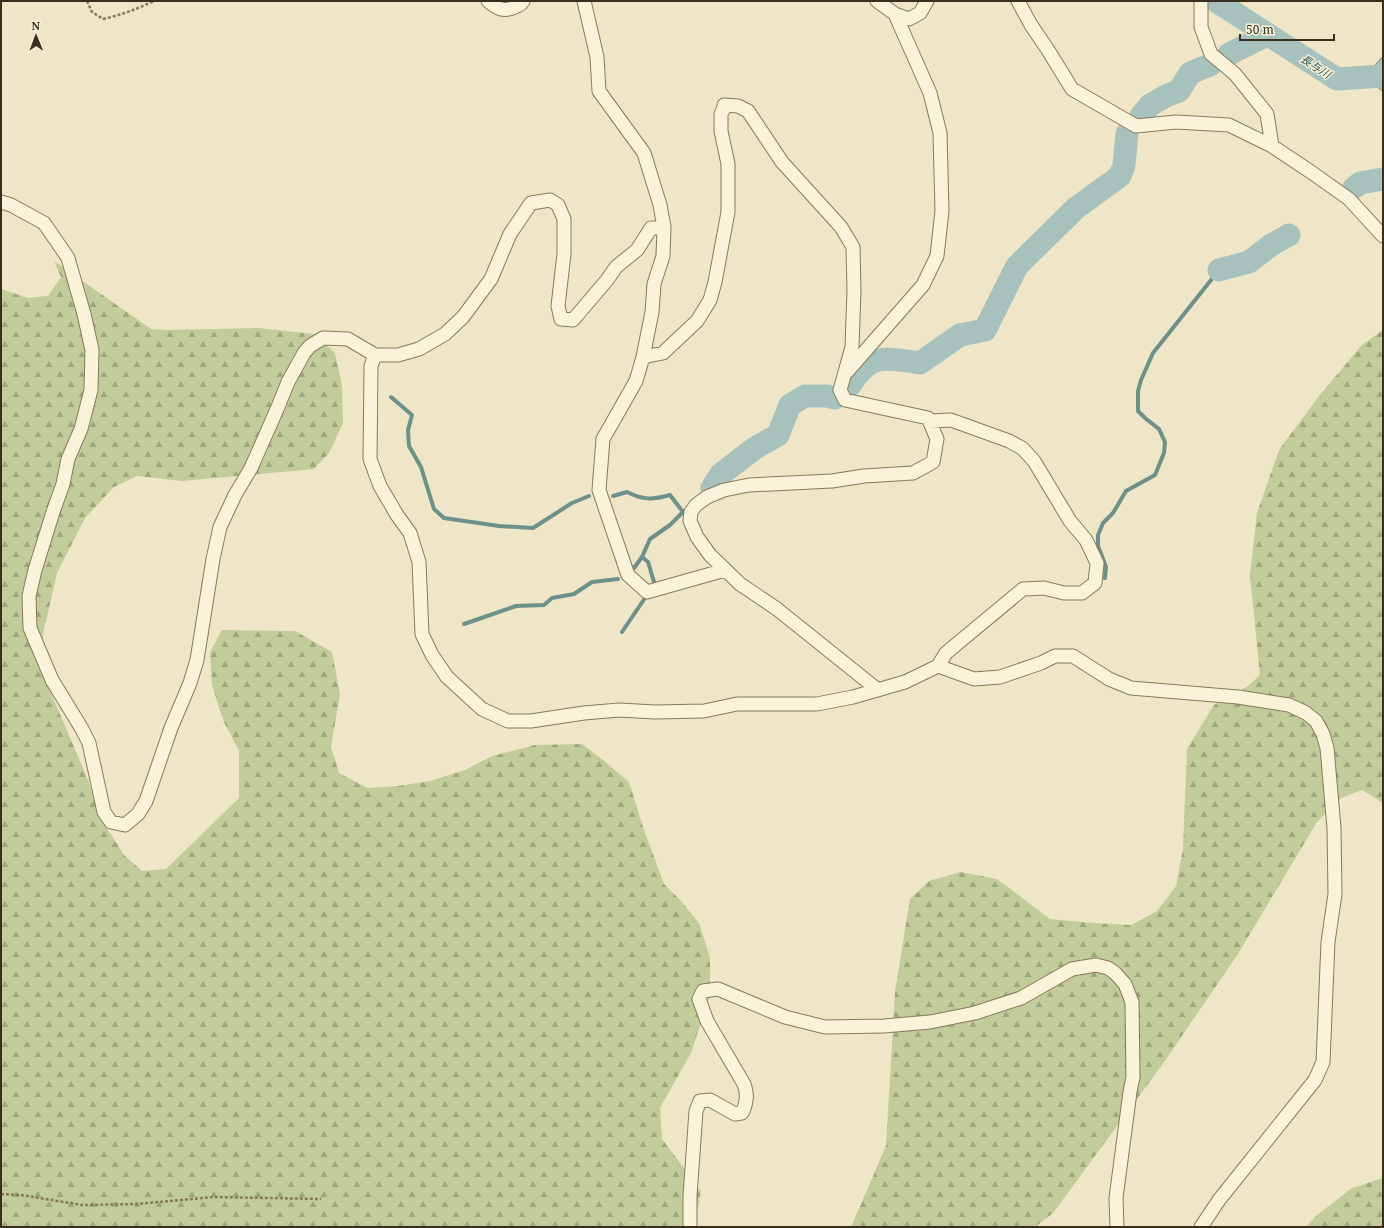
<svg xmlns="http://www.w3.org/2000/svg" width="1384" height="1228" viewBox="0 0 1384 1228" font-family="'Noto Serif','Noto Sans JP',serif">
<style>
.forest{fill:url(#forest-firs)}
.water{fill:url(#water-ripples);stroke:#6e908b}
.lines{fill:none;stroke-linecap:round;stroke-linejoin:round}
.stream{stroke:#6e908b;stroke-width:4}
.river{stroke:#a7c2bd;stroke-width:23}
.minor-casing{stroke:#89795c;stroke-width:15}
.path{stroke:#89795c;stroke-width:2.5;stroke-dasharray:3 2;stroke-linecap:butt}
.minor{stroke:#f9f3d9;stroke-width:13}
.labels{text-anchor:middle;dominant-baseline:central;stroke-width:3;stroke-linejoin:round;paint-order:stroke}
.water-label{font-size:11px;font-style:italic;fill:#2f5859;stroke:#f5f0d6}
</style>
<defs>
<pattern id="forest-firs" width="22" height="20" patternUnits="userSpaceOnUse"><rect width="22" height="20" fill="#c1cc9a"/><path d="M5 1l3.5 6h-7zM16 11l3.5 6h-7z" fill="#9ea67d"/></pattern>
<pattern id="water-ripples" width="26" height="14" patternUnits="userSpaceOnUse"><rect width="26" height="14" fill="#a7c2bd"/><path d="M2 4q2-2 4 0t4 0M15 11q2-2 4 0t4 0" fill="none" stroke="#899e99"/></pattern>
</defs>
<rect width="100%" height="100%" fill="#eee6c6"/>
<path class="forest" d="M54,261L151,329L169,330L258,328L314,334L335,353L342,385L343,423L329,453L314,469L182,481L137,476L114,487L85,518L57,573L43,634L44,677L88,780L103,822L124,855L142,871L166,869L239,798V751L223,720L212,685L210,652L222,630L295,631L332,652L340,694L331,747L339,773L367,788L398,786L430,781L465,770L492,756L535,745L582,744L603,760L629,782L644,830L664,884L681,901L699,923L710,958V995L691,1053L660,1108L662,1139L701,1191L695,1223L690,1227H1V289L28,298L48,296L61,277Z
M1383,330V803L1362,790L1341,798L1317,822L1238,954L1162,1065L1053,1213L1035,1227H851L886,1146L895,992L910,899L929,881L960,872L997,879L1050,919L1094,923L1131,925L1157,911L1176,886L1183,849L1187,749L1214,705L1248,686L1260,675L1250,575L1257,513L1279,450L1319,396L1362,345Z
M1383,1178V1227H1306L1316,1216L1352,1188Z"/>
<path class="water" d="M1383,56V92L1366,76Z"/>
<g class="lines">
<path class="stream" d="M391,397L412,415L408,430L409,446L421,467L434,509L444,518L499,526L533,528L572,503L589,496
M613,496L627,492C643,500 652,500 670,495L683,512
M642,557L648,562L654,582
M634,568L642,557L650,539L670,525L684,511
M1105,578L1106,567L1098,546V535L1103,523L1113,513L1126,491L1155,475L1164,453L1165,442L1159,429L1145,418L1138,411V391L1141,380L1153,353L1219,270
M464,624L516,606L544,605L552,598L574,594L592,582L618,579
M622,632L645,598"/>
<path class="river" d="M1216,1L1337,79L1383,76
M1229,54L1267,35
M1141,116L1150,105L1166,96L1179,91L1190,73L1210,65
M1354,188L1360,183L1383,179
M1219,270L1249,262L1271,245L1289,235
M850,385C856,376 864,365 875,361C886,357 908,361 920,363L960,335L985,330L1017,266L1076,208L1120,176L1124,165L1127,134
M712,488L721,474L755,448L778,435L790,405L805,396H827L835,398"/>
<defs>
<path id="minor" d="M488,1C497,9 504,12 515,7C519,5 521,5 523,1
M584,1L597,57L599,91L644,153L660,205L664,227
M877,1L895,14L909,19L920,13L927,1
M1018,1L1031,25L1048,50L1072,89L1136,126L1176,122L1229,125L1272,146L1311,172L1349,199L1383,236
M1201,1V27L1211,54L1235,74L1267,114L1272,146
M1,202L11,205L44,223L68,258L84,314L92,350L91,390L81,429L68,459L63,484L53,512L35,570L29,596L30,628L52,680L82,729L89,743L104,812L111,822L125,825L138,814L146,801L171,728L190,683L197,660L213,559L220,527L235,495L251,468L278,407L288,382L304,353L310,346L323,338L348,339L375,355H398L419,349L445,334L463,317L491,279L510,234L531,203L550,200L558,205L564,219V254L558,306L561,319L573,320L607,280L616,267L637,250L651,228L664,227L663,256L654,284L652,312L643,357L663,353L697,321L710,300L715,282L728,212V164L721,131V114L724,108V105L738,106L748,111L782,162L841,227L853,247L854,290L852,347L840,390L845,400L928,418L930,421L951,420L1009,441L1022,448L1034,461L1070,521L1086,540L1097,563L1095,583L1082,593H1064L1044,588L1023,589L946,653L938,666L905,682L853,697L817,704H737L704,711L655,712L619,710L584,713L531,721H508L482,709L447,677L432,655L422,634L419,562L410,533L397,515L380,486L370,459L371,366L375,355
M643,357L636,381L603,439L599,490L628,575L647,592L725,570
M846,373L923,285L937,256L942,211L940,133L930,93L895,14
M938,666L974,679L1000,677L1041,663L1055,656H1073L1109,679L1131,688L1238,697L1289,705L1306,713L1316,721L1323,734L1327,748L1334,828L1335,894L1328,942L1323,1062L1315,1080L1219,1200L1201,1227
M878,690L777,609L740,584L710,555L697,537L690,521L691,512L696,505L707,497L724,490L749,485L832,481L864,476L913,473L933,462L937,439L928,418
M690,1227V1196L696,1111L700,1101L710,1100L735,1114L742,1113C747,1103 748,1094 744,1084L707,1021L699,999L703,991L718,989L785,1017L825,1027L884,1026L930,1022L975,1013L1021,998L1072,969L1096,965L1108,968L1115,973L1125,984L1132,1002L1133,1077L1130,1092L1116,1198L1117,1227"/>
</defs>
<use href="#minor" class="minor-casing"/>
<path class="path" d="M87,1L92,12L103,19C121,15 137,9 154,1
M1,1194L21,1195L82,1205L137,1204L214,1197L321,1199"/>
<use href="#minor" class="minor"/>
</g>
<g class="labels">
<g class="water-label">
<text transform="translate(1316 66) rotate(33)">長与川</text>
</g>
</g>
<rect width="1384" height="1228" fill="none" stroke="#3a2f1f" stroke-width="4"/>
<g transform="translate(36 36) rotate(359)" stroke="#f5f0d6" stroke-width="3" paint-order="stroke">
<path d="M0-3L7 15L0 10L-7 15Z" fill="#3a2f1f"/>
<text y="-6" font-size="11" font-weight="bold" text-anchor="middle" fill="#3a2f1f">N</text>
</g>
<path d="M1240 34v6h94v-6" fill="none" stroke="#3a2f1f" stroke-width="2"/>
<text x="1246" y="34" font-size="12" fill="#3a2f1f" stroke="#f5f0d6" stroke-width="3" paint-order="stroke">50 m</text>
</svg>
